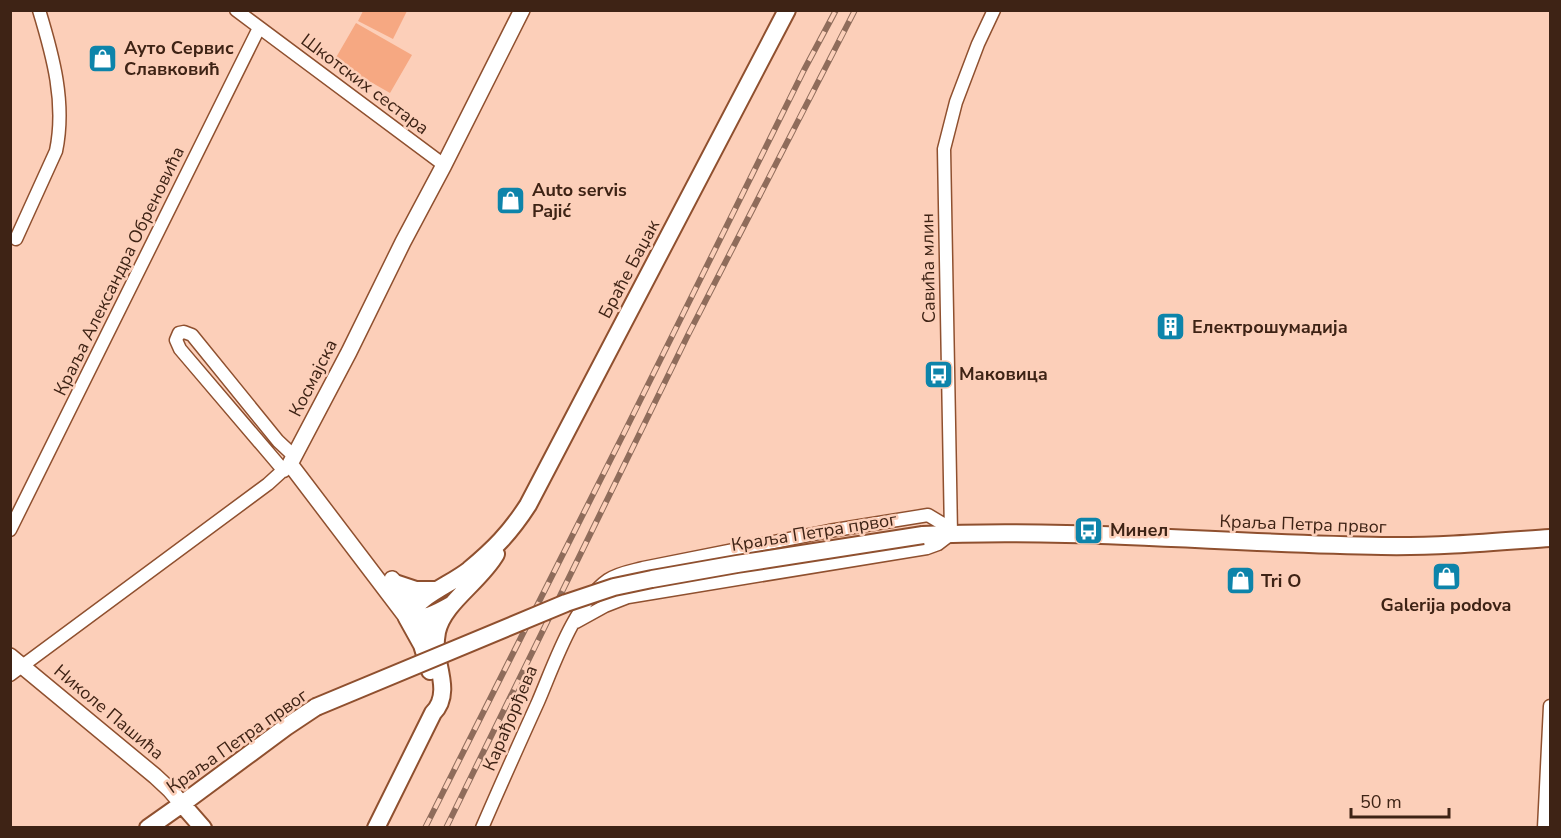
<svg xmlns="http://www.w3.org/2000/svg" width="1561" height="838" viewBox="0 0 1561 838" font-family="'Nunito Sans',sans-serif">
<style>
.green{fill:#f6a882}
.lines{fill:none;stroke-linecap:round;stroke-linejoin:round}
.minor-casing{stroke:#8f502f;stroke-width:15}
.tertiary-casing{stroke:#8f502f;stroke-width:18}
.secondary-casing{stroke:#8f502f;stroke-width:20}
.minor{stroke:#fff;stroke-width:12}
.tertiary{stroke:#fff;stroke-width:15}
.secondary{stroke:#fff;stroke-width:16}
.rail-casing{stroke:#8f6c5b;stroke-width:6}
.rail{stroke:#fccfb9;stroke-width:4;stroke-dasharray:11;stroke-linecap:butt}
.secondary-bridge-casing{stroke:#8f502f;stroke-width:20;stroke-linecap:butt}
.secondary-bridge{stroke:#fff;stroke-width:16}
.labels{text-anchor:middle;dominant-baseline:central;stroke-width:5;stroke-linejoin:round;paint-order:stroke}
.poi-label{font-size:18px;font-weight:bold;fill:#3e2315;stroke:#fccfb9;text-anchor:start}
.street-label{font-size:18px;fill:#3e2315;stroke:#fccfb9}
</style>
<rect width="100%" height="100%" fill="#fccfb9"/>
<path class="green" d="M363,11V10L407,11L393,39L358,21Z
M356,23L412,55L390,93L334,61Z"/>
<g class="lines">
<defs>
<path id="minor" d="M236,10L444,165
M16,239L56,151C66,103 53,56 39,10
M284,471L180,349L176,340L179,333L184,332L192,335L278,441L294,456
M10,530L259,28
M951,534L944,149L956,102L978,44L994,10
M576,622L605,606L628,597L927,548L938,544L951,534
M10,675L268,484L290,464
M482,828C500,786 519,744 538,702C554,665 574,604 608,580C618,573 632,571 643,568L829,531L928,515L943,524L951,534
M1544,828L1550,706"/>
<path id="tertiary" d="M392,579L422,618L436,649
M407,618L290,464L349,352L403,242L444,165L522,10
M10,656L155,776L170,790L182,804"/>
<path id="secondary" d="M923,535C1076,528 1230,544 1382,546C1439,547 1494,542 1550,538
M395,583L416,590H437
M407,618C418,596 450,585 469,570C494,549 510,533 528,505L787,10
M407,618L422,645L430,671
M407,618C424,620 437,613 451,605
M182,804L203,828
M148,828L182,804L286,727L316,707
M376,828L433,713C450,696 439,671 436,651C435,645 436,638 437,632C443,603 480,582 496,554"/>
</defs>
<use href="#minor" class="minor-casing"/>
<use href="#tertiary" class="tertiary-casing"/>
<use href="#secondary" class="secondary-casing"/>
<use href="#minor" class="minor"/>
<use href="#tertiary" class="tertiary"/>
<use href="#secondary" class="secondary"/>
<defs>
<path id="rail" d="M425,828L625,431L804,70L836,10
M446,828L688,335L855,10"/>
</defs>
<use href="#rail" class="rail-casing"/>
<use href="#rail" class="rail"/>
<defs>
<path id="secondary-bridge" d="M316,707L566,603L614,587L652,579L737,564L923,535"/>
</defs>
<use href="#secondary-bridge" class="secondary-bridge-casing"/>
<use href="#secondary-bridge" class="secondary-bridge"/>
</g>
<defs>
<symbol id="shop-square" viewBox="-11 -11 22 22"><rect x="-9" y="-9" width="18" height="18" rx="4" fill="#0d84aa" stroke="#fccfb9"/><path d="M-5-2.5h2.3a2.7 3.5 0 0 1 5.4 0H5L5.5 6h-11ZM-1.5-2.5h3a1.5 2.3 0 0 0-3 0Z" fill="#fff"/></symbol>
<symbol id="building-square" viewBox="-11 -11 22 22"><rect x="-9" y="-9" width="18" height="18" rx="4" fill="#0d84aa" stroke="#fccfb9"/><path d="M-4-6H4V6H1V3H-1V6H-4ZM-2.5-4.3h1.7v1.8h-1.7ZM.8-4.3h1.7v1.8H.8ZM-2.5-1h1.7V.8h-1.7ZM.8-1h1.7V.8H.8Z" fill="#fff"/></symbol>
<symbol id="bus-square" viewBox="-11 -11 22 22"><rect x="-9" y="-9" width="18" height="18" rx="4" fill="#0d84aa" stroke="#fccfb9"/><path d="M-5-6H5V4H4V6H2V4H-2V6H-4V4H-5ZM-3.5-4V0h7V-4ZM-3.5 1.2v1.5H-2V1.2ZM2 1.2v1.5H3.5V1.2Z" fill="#fff"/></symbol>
</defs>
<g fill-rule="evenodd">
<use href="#shop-square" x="86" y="42" width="33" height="33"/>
<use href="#shop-square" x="494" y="184" width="33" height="33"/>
<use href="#building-square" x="1154" y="310" width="33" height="33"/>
<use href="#bus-square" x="922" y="358" width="33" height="33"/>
<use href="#bus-square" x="1072" y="514" width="33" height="33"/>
<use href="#shop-square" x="1430" y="560" width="33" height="33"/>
<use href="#shop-square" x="1224" y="564" width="33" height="33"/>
</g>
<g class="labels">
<g class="poi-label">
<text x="124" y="48">Ауто Сервис<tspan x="124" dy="21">Славковић</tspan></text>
<text x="532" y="190">Auto servis<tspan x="532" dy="21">Pajić</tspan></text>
<text x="1192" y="327">Електрошумадија</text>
<text x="959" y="374">Маковица</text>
<text x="1110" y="530">Минел</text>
<text x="1261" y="581">Tri O</text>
<text x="1446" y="605" text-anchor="middle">Galerija podova</text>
</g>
<g class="street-label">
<text transform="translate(365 84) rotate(37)">Шкотских сестара</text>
<text transform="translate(928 268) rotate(-91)">Савића млин</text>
<text transform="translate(629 269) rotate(-62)">Браће Баџак</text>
<text transform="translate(119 271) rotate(-64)">Краља Александра Обреновића</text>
<text transform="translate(313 378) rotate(-63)">Космајска</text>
<text transform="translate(1303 524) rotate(2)">Краља Петра првог</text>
<text transform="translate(814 532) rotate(-9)">Краља Петра првог</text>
<text transform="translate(109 712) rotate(40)">Николе Пашића</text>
<text transform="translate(510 718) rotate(-67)">Карађорђева</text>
<text transform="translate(237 741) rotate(-35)">Краља Петра првог</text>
</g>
</g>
<rect width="1561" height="838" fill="none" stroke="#3e2315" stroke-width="24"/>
<path d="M1351 808v9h98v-9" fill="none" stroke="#3e2315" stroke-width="3"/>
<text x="1360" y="808" font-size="18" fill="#3e2315" stroke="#fccfb9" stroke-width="4.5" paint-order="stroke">50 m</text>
</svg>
